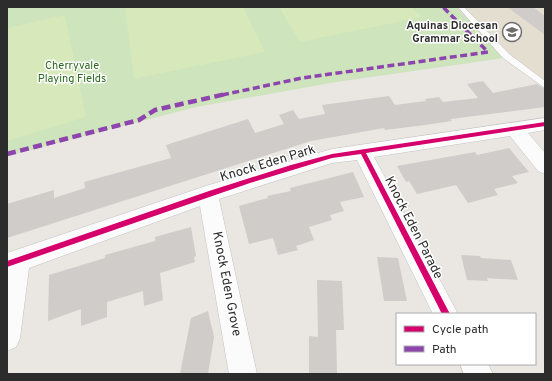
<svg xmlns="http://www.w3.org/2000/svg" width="552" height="381" viewBox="0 0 552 381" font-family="Overpass,sans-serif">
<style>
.education{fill:#e4ded1}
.green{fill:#cde4bc}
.pitch{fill:#d7e8ba}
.building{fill:#cfccc9}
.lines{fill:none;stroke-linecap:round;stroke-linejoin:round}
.service-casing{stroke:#c3c2c3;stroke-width:1}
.minor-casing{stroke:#c3c2c3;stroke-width:1}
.service{fill:#fcfbfb;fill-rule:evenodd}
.minor{fill:#fcfbfb;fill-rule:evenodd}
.quiet-far1{stroke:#8e44ad;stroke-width:3.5;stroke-dasharray:7 3.5;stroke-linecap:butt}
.quiet{stroke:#8e44ad;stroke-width:4.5;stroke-dasharray:9 4.5;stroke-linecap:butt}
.cycleway-casing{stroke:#fff;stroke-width:2}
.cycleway{fill:#d6006c;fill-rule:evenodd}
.labels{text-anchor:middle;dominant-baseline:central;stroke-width:3;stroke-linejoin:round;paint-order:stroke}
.far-poi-label{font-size:11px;font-weight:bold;fill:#2c2c2c;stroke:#fff;text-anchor:end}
.far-park-label{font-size:11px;fill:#2c691d;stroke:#fff}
.street-label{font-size:13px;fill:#2c2c2c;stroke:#fff}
</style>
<rect width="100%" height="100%" fill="#eae6e2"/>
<path class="education" d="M456,7H545V88L504,58Z"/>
<path class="green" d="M7,7H456L504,58L336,82L196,107L7,156Z"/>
<path class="pitch" d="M125,7H243L265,52L134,79Z
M279,7H411L422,17L300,42Z
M65,15L86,117L7,141V28Z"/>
<path class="building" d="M507,7H533L545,16V35Z
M483,81L493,93L537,84L545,89V107L451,119L452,121L425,125L385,130L384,128L311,141L7,238V204L54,190V198L85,188L84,182L171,158L166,145L248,119L255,133L284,124L279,115L293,110L299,119L325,114L322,105L389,96L395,105L426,101L425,99L439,97L443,102L478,98L467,84Z
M509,148L529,172L512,176L518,183L494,189L498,195L468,203L456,185L417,194L409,181L406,182L397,166L475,152L477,155Z
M353,172L364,197L340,202L344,211L330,215L332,220L309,227L314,240L296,246L298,250L278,255L273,238L249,244L239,206L268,198L267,196L291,191L290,188Z
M191,227L196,256L194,257L195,262L160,273L163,300L144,306L143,291L107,302V317L81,326V309L48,321L49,275L105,258V255L155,241V237Z
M461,255L480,256L481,258L511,260L518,280L487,278L488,281L467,280Z
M377,257L398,258L407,301H384Z
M317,280L342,281L344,330H336L337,374H309V336L318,337Z
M208,311L214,337L208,374H180L191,318Z"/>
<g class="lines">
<defs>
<path id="service" d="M458,7H464L509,54L545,81V88L503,58Z"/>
<path id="minor" d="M545,118V130L528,133L545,153V174L538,171L510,136L374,157L458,314H433L357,160L332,163L219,199L257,374H229L200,206L29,268L20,338L16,347L7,351V253L209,185L332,149Z
M460,364H488L493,374H464Z"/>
</defs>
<use href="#service" class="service-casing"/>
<use href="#minor" class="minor-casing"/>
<use href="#service" class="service"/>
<use href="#minor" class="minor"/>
<path class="quiet-far1" d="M222,95L302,78L488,52L443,7"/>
<path class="quiet" d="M7,154L139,120L155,110L226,94"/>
<defs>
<path id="cycleway" d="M545,122V126L366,153L450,314H442L361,154L332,158L250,183L7,267V261L209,191L291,165L332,154Z"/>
</defs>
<use href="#cycleway" class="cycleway-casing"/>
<use href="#cycleway" class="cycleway"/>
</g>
<defs>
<symbol id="school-ring" viewBox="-11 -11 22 22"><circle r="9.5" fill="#fff" stroke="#6e6d6c" stroke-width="1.5"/><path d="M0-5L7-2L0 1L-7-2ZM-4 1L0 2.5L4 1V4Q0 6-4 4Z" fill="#6e6d6c"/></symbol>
</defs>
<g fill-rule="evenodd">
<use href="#school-ring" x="501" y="21" width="22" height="22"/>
</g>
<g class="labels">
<g class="far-poi-label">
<text x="498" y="26">Aquinas Diocesan<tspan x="498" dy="13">Grammar School</tspan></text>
</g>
<g class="far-park-label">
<text x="72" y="66">Cherryvale<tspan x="72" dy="13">Playing Fields</tspan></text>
</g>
<g class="street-label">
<text transform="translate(268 164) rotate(-17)">Knock Eden Park</text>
<text transform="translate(413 228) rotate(63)">Knock Eden Parade</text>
<text transform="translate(226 284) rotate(79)">Knock Eden Grove</text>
</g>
</g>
<rect width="552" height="381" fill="none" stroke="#2c2c2c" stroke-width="16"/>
<rect x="396" y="313" width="140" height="52" fill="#ffffff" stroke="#ababab"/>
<rect x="404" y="326" width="20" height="6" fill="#d6006c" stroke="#ababab"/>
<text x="432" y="333" font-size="12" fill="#2c2c2c">Cycle path</text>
<rect x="404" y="346" width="20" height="6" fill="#8e44ad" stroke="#ababab"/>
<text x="432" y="353" font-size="12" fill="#2c2c2c">Path</text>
</svg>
